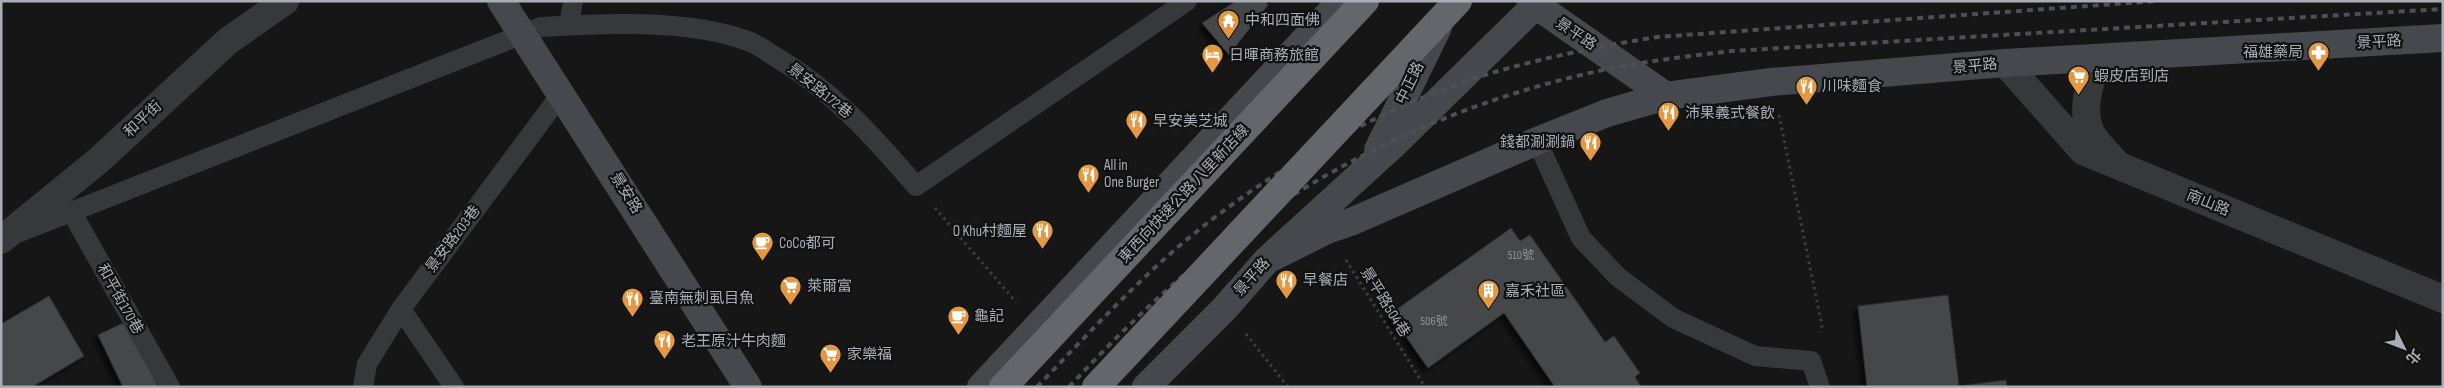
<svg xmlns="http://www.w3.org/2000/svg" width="2444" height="388" viewBox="0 0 2444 388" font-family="'Sofia Sans Condensed','Noto Sans TC',sans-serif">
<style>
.building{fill:#45464a;stroke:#303033;filter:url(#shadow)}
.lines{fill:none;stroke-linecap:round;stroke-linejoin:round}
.path{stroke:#3d3f43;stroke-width:3;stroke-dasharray:2.5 4;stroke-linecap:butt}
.lane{stroke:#37383c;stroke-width:20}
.street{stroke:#37383c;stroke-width:28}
.secondary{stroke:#45484c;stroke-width:28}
.rail{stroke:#4c4f53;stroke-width:4;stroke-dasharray:6 5;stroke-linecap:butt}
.highway-bridge{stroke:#63676c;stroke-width:28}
.labels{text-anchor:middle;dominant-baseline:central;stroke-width:4.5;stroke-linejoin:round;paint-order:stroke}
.number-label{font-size:12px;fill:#8f949b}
.poi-label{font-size:15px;fill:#a8aeb6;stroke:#111112;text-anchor:start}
.street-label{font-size:15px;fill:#a8aeb6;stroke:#111112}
</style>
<defs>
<filter id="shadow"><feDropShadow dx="-4.5" dy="4.5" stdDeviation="2.5" flood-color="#0009"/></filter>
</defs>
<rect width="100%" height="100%" fill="#161617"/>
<path class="building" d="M1236,1H1265L1268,5L1229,55L1202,23Z
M1511,228L1520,241L1530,235L1605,342L1614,336L1640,373L1635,377L1641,387H1555L1504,313L1428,368L1390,314Z
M1948,295L1959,386L2006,380L2007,387H1867L1858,306Z
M49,296L84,356L32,387H1V324Z
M127,321L158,387H123L98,335Z"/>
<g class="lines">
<path class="path" d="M1779,115L1822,326L1820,332
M935,208L1016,302
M1346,260L1425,387
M1246,334L1288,387"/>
<path class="lane" d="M569,25L573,1
M1537,141L1581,238L1618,277L1673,318L1755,356L1811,361L1820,387
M71,211L170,387
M20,232L541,27C603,23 688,19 748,41C757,44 766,51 774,56C831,89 874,137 916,186L1187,1
M363,387L367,364L401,309
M454,387L401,309L562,93"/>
<path class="street" d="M2098,58C2090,82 2078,115 2094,138C2100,146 2108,154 2115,162
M2005,63L2083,151L2443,299
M1,240L99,160L228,41L285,1"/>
<path class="secondary" d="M501,1L748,387
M1530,1L1666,96
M1378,150L1438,27
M1267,260L1327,230L1353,221L1537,141L1607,113L1666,96L1771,82L2005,63L2443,38
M981,387L1341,1
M1146,387L1225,308L1267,260L1392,146L1540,1"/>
<path class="rail" d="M1037,387C1085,337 1132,286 1185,241C1278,164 1396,98 1513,67C1561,54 1608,45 1657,37L2157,1
M1069,387C1111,342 1154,299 1202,260C1312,171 1443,108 1581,75C1630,63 1681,57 1732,51L2443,9"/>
<path class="highway-bridge" d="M1003,387L1365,1
M1096,387L1458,1"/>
</g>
<defs>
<symbol id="temple-pin" viewBox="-11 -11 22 30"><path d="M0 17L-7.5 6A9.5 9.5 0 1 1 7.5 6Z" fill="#e39841" stroke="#111112"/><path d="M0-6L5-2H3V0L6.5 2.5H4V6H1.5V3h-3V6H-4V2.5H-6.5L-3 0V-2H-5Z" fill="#fff"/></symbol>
<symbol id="pharmacy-pin" viewBox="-11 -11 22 30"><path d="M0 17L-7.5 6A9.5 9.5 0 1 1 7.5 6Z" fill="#e39841" stroke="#111112"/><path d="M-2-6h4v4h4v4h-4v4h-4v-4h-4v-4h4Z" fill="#fff"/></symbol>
<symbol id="hotel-pin" viewBox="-11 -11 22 30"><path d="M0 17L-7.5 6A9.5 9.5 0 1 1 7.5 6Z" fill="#e39841" stroke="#111112"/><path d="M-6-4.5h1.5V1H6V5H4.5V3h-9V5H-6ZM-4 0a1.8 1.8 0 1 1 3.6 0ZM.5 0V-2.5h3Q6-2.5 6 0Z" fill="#fff"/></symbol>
<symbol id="supermarket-pin" viewBox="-11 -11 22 30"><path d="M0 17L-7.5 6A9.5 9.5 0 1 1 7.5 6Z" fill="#e39841" stroke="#111112"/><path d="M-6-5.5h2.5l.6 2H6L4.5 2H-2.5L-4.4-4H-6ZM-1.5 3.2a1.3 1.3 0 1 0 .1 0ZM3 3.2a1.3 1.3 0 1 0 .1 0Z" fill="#fff"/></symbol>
<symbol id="restaurant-pin" viewBox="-11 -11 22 30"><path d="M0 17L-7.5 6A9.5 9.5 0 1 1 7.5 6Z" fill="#e39841" stroke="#111112"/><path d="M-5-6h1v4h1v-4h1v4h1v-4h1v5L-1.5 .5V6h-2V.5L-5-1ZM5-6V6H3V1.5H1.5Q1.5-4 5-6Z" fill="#fff"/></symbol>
<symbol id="cafe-pin" viewBox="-11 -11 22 30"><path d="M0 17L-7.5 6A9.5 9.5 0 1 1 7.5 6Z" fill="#e39841" stroke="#111112"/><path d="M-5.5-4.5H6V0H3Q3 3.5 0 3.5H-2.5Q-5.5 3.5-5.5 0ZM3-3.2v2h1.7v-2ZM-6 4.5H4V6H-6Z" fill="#fff"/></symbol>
<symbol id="building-pin" viewBox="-11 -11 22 30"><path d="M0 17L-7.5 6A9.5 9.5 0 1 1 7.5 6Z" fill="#e39841" stroke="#111112"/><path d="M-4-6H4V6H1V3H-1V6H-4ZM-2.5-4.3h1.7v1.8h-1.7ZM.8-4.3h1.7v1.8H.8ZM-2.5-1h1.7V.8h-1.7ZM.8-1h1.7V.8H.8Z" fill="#fff"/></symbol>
</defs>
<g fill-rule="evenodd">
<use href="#temple-pin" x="1216" y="8" width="25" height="34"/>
<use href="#pharmacy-pin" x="2306" y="40" width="25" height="34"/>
<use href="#hotel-pin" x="1200" y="42" width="25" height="34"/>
<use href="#supermarket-pin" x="2066" y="64" width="25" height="34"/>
<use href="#restaurant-pin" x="1794" y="74" width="25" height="34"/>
<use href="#restaurant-pin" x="1656" y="100" width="25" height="34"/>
<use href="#restaurant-pin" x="1124" y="108" width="25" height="34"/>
<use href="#restaurant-pin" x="1578" y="130" width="25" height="34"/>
<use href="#restaurant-pin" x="1076" y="162" width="25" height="34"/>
<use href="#restaurant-pin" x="1030" y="218" width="25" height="34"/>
<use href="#cafe-pin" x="750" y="230" width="25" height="34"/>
<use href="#restaurant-pin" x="1274" y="268" width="25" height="34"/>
<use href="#supermarket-pin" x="778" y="274" width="25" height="34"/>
<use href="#building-pin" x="1476" y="278" width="25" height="34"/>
<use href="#restaurant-pin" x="620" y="286" width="25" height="34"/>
<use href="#cafe-pin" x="946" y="304" width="25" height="34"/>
<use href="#restaurant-pin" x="652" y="328" width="25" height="34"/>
<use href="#supermarket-pin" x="818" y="342" width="25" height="34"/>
</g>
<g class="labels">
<g class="number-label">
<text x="1521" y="255">510號</text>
<text x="1434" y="321">506號</text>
</g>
<g class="poi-label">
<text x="1245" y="20">中和四面佛</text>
<text x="2303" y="52" text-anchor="end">福雄藥局</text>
<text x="1229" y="55">日暉商務旅館</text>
<text x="2094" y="76">蝦皮店到店</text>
<text x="1822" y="86">川味麵食</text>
<text x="1685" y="113">沛果義式餐飲</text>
<text x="1153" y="121">早安美芝城</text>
<text x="1575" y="142" text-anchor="end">錢都涮涮鍋</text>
<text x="1104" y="165">All in<tspan x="1104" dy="17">One Burger</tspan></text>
<text x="1027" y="231" text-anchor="end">O Khu村麵屋</text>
<text x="779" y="243">CoCo都可</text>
<text x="1303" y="280">早餐店</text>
<text x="807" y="286">萊爾富</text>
<text x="1505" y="291">嘉禾社區</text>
<text x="649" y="298">臺南無刺虱目魚</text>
<text x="974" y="316">龜記</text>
<text x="681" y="341">老王原汁牛肉麵</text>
<text x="847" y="354">家樂福</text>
</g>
<g class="street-label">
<text transform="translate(1576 34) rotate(34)">景平路</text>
<text transform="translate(2379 42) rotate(-3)">景平路</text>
<text transform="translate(1975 66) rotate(-5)">景平路</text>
<text transform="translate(1410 83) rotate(-64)">中正路</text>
<text transform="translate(820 91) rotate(39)">景安路172巷</text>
<text transform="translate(143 119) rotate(-43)">和平街</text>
<text transform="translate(626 193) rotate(58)">景安路</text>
<text transform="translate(1184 194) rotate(-47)">東西向快速公路 八里新店線</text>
<text transform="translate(2208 203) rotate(22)">南山路</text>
<text transform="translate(453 239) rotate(-53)">景安路203巷</text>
<text transform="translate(1252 277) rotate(-48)">景平路</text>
<text transform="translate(120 299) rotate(61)">和平街170巷</text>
<text transform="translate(1385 302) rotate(58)">景平路504巷</text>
</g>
</g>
<rect width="2444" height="388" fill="none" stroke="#a8aeb6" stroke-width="5"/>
<g transform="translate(2404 348) rotate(132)" stroke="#111112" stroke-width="4" paint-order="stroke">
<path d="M0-4L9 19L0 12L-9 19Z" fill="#a8aeb6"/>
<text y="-8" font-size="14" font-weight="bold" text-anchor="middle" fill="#a8aeb6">北</text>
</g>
</svg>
